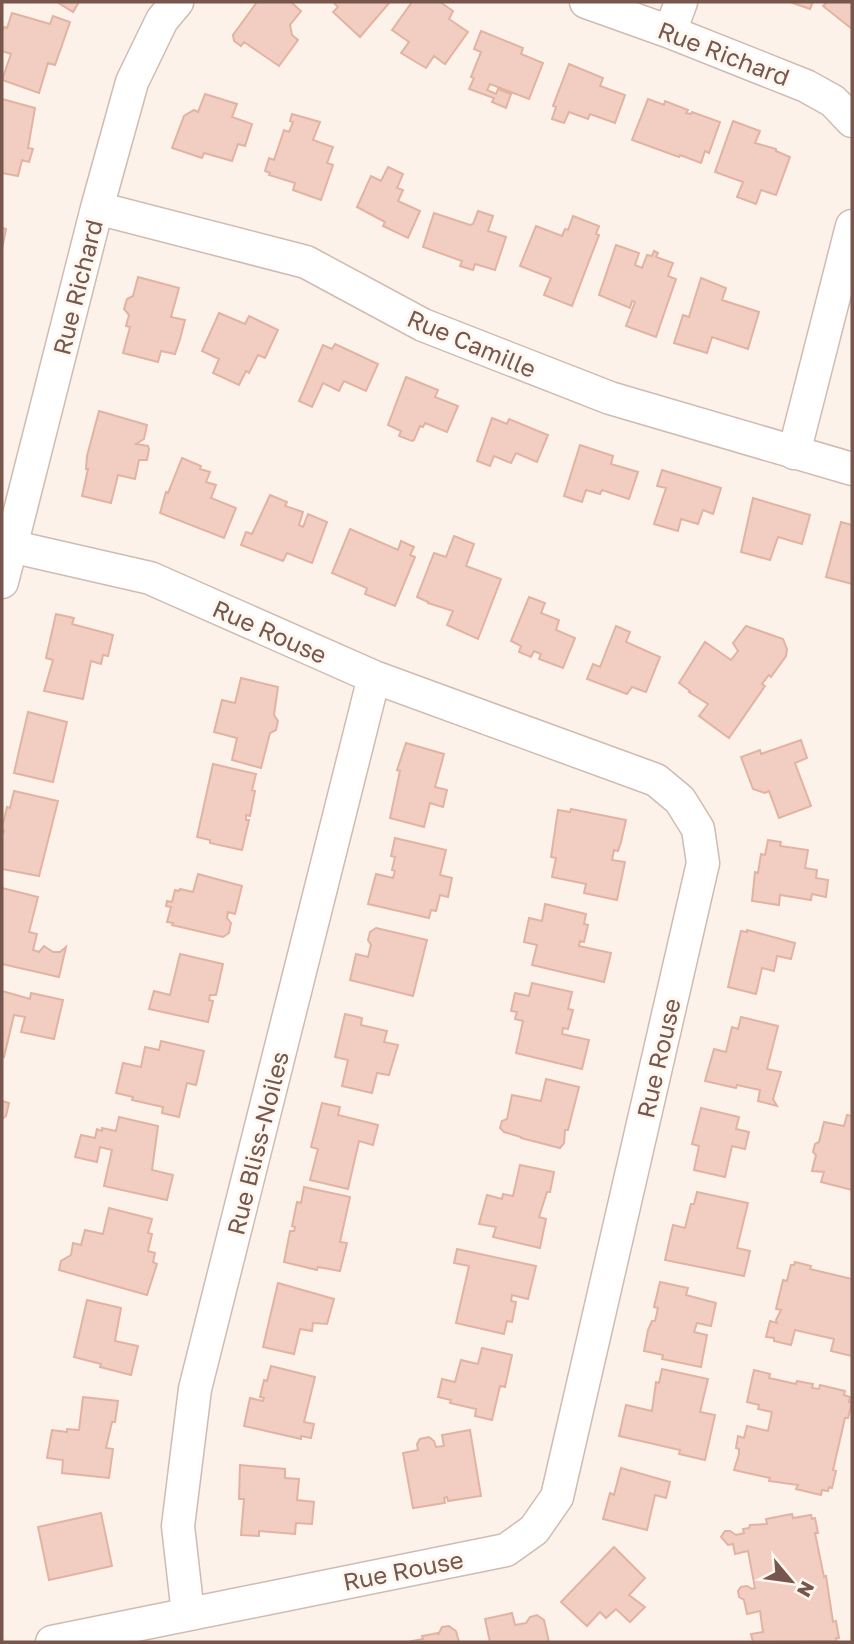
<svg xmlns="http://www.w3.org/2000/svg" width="854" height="1644" viewBox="0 0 854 1644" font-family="'Golos Text',sans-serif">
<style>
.building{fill:#f1cec1;stroke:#e3b3a2;stroke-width:2}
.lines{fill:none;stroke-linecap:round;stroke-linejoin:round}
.minor-casing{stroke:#d0bbb1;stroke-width:35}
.minor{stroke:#fff;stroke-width:32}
.labels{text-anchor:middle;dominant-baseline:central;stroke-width:6;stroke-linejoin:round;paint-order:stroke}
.street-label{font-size:24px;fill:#76564d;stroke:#fef7ef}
</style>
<rect width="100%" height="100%" fill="#fcf2e9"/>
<path class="building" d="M57,2H79L73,12Z
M257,2H291L301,11L290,25L292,35L298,40L279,66L244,42L241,46L234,41L233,35Z
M333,2H390L360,37L333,12L338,7Z
M412,2H440L453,11L449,19L468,32L445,64L434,56L426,68L401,53L409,42L392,30Z
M790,2H813L810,9Z
M827,2H852V29L823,6Z
M12,13L50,24L53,16L70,22L55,65L48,63L39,93L2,80L11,54L2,51V33L4,27L7,28Z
M481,31L523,48L521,54L543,63L529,99L490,84L487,90L496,94L498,89L511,94L506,108L492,102L494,98L469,89L474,78L471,77L481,52L474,49Z
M569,64L603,78L600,86L625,95L615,123L590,114L588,119L569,112L564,123L552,119L556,107L553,106Z
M205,94L237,104L232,117L252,124L245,146L238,144L232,161L204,153L202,158L172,148L184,116L194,110L198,112Z
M2,99L35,108L28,148L33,149L29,162L22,160L18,176L2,173Z
M648,99L664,105L665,101L688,110L686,113L691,114L692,112L720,122L709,153L705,151L701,163L680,155L679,157L632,140Z
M292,114L320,122L313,140L333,147L327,163L333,165L321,200L293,190L295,183L269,175L270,173L265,171L269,158L274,160L284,130L289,132L293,122L290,121Z
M733,121L760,131L755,143L776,149V151L790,157L776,195L761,190L756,204L737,197L743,182L715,172Z
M388,167L403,174L397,188L403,190L398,201L420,211L408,238L383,226L385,222L357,207L371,176L381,181Z
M478,211L493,216L488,231L506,237L495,270L475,264L473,270L460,266L462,261L423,247L434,213L470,225L473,224Z
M573,216L599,226L596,234L599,235L572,306L544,295L551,278L520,266L536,226L562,236L565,229L568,230Z
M2,228L6,229L2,249Z
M616,245L639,253L635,265L642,268L647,255L652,256L654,251L658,253L656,257L673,263L668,276L676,279L656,337L626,326L635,302L632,301L630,308L599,295Z
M138,277L179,288L171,317L185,320L180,339L175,354L161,351L158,362L123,353L130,327L126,326L129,315L124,309L127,299L133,296Z
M701,278L726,288L722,300L759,312L748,349L712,337L707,353L674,343L683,315L689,317Z
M219,313L245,324L249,316L278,330L265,358L258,355L249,373L246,371L239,385L213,373L219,359L202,351Z
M335,344L378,364L366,391L344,381L339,391L323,383L312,407L299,401L323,345L332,349Z
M406,377L438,390L435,397L458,406L447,432L425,423L423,427L420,426L414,440L412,441L399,436L401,431L388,425Z
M99,411L147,425L144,439L136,444L148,446L149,449L147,460H139L135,479L118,475L111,503L82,496L88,469H86L87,456Z
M492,418L507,424L509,419L548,435L537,462L516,453L511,463L494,456L490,466L477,461Z
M580,445L613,456L611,464L638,472L629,499L602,490L600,494L586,490L582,502L564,496Z
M182,458L201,466L200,469L210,472L206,482L216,485L211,498L236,508L224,538L160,513L166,492L168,493Z
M662,470L721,488L713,514L703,510L698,524L681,519L678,531L654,524L666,488L657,486Z
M270,495L287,502L285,506L303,512L299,525L303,527L308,514L327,522L312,563L287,553L283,561L241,545L246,532L252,534Z
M753,498L810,515L802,544L778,537L770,560L741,552Z
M841,522L852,525V584L826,577Z
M350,529L398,550L401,541L414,547L410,555L415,557L395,606L365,594L367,588L332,573Z
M454,536L474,544L466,566L501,579L478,639L447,625L453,611L428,603V602L417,597L434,553L446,557Z
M529,597L545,603L541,613L559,620L556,630L575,638L563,668L539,659L541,654L534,651L531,657L519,652L521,646L511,641Z
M56,614L74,618L72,624L113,635L108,656L103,655L101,664L91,661L83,699L44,691L53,660L46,658Z
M616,626L630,632L626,642L660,657L646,692L632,687L627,694L587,679L593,664L600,667Z
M746,626L783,639L787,649L786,656L771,677L769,675L762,684L765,686L729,738L699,716L708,704L689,692L690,691L679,683L705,642L731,660L738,651L733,643Z
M241,678L278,687L274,715L278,721L276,730L270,733L261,768L232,760L237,738L214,732L222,700L235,703Z
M28,712L67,722L53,782L14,773Z
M801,740L807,758L795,763L811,806L779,818L769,791L765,793L753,789L741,757L760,750L761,754Z
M406,743L444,754L435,787L447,790L443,807L430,803L424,827L390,818L400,771L397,770Z
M213,764L256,774L252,790L255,791L250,816L246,815V820H249L242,850L210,843V840L197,837Z
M14,791L58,801L39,876L2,869V835L4,831L2,828L7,807L10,808Z
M571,809L626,820L621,842L618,851L614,850L612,860L625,862L617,900L584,893L586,884L552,877L556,858L551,857L558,810L570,812Z
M395,838L446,850L440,875L452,878L448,897L440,895L436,911L431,910L429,918L368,904L376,874L393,878L395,871L392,870L395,857L391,856Z
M768,840L781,842L780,846L808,850L805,868L817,870L816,878L828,880L826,897L812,894L811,900L780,895L779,905L752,901L755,872L758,873L761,854L765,855Z
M198,874L242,886L235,914L228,912L227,918L231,923L229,933L223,937L172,925L173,923L167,922L171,907L166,906L167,901L172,902L175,890L179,891L180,889L193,892Z
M2,888L38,897L29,932L37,934L33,950L39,952L44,946L53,952H60L66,947L59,977L2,964Z
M545,904L586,914L584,924L588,925L584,942L580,941L579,946L611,953L604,982L532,965L537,945L524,942L529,918L542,921Z
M376,928L427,940L413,996L350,980L356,954L368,957L371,945L368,940L370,932Z
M747,930L795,943L791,959L777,956L774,971L762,968L756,994L728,987L741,931L747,932Z
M180,954L223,964L216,995H210L209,1000L213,1001L208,1022L149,1009L154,991L170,995Z
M532,983L572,992L568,1009L573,1010L568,1029L563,1028L562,1034L589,1040L582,1069L516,1053L523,1021L515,1019L517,1012L511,1011L515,993L529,996Z
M2,991L30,999L31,993L63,1000L54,1039L21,1032L25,1017L14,1015L4,1057L2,1056Z
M345,1014L362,1018L361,1025L387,1031L384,1042L398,1045L389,1075L377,1073L372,1093L342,1086L348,1060L335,1057Z
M741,1017L778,1026L767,1069L781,1072L773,1099L777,1106L758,1101L760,1090L737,1085L736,1088L705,1081L714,1049L726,1052L732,1027L738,1029Z
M161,1041L204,1051L196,1085L187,1083L179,1117L162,1113L163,1107L132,1100L133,1097L116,1093L123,1063L141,1067L145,1047L159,1050Z
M546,1079L579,1087L568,1130H565L564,1143L560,1148L521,1138V1137L504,1132L500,1128L502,1121L507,1119L512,1095L541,1101Z
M2,1101L9,1103L6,1116L2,1119Z
M322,1103L340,1107L338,1115L378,1125L373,1145L359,1141L348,1189L310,1180L318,1149L311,1147Z
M701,1108L739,1117L736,1129L749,1132L745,1149L732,1146L725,1177L694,1170L699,1146L692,1144Z
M847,1115L852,1116V1190L821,1182L824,1172L812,1171L816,1155L813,1152L815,1144L819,1142L824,1122L844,1126Z
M119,1117L158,1126L152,1170L173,1175L167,1200L104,1186L112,1150L100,1147L97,1162L75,1157L81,1135L95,1138L97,1129L102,1131V1128L116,1131Z
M520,1165L554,1172L550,1192H547L539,1217L546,1219L540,1248L493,1237L496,1227L479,1224L487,1195L502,1199L503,1194L513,1196Z
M304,1187L350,1197L340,1242L347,1243L340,1271L318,1267L317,1270L284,1262L290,1231H294L295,1227L292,1226L297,1202L301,1203Z
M697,1192L748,1203L737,1248L750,1251L744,1276L665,1260L673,1225L685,1228L691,1204H694Z
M109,1208L152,1219L148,1233L152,1234L148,1251L155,1253L153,1262L157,1264L147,1295L59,1270L61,1261L71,1255L73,1243L81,1245L85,1230L103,1234Z
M457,1249L536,1266L528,1299L512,1295L511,1301L516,1302L512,1322L507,1321L504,1334L456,1323L469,1266L454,1263Z
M795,1262L811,1266L810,1269L852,1279V1356L831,1351L834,1339L795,1330L791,1345L774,1341V1338L766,1337L770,1321L777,1323L776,1320L781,1310L776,1309L783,1280L787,1281L791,1265H794Z
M660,1282L688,1288L686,1295L716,1303L711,1326L697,1323L694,1332L707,1335L701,1367L662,1359L663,1355L644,1351L648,1330L652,1321H655L658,1308L654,1307Z
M278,1283L334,1299L327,1324L313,1323L312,1331L300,1329L294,1354L263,1347Z
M87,1300L121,1308L115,1341L138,1346L131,1375L100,1367L101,1364L74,1357Z
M482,1348L512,1355L505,1387L500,1386L492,1420L475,1416L476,1409L450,1403L451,1400L438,1397L442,1379L455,1382L461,1360L478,1364Z
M271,1366L315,1377L304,1422L314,1424L311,1438L301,1436V1439L244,1426L250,1398L263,1401L264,1398L260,1397L264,1380L267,1381Z
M662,1369L708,1379L700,1412L715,1415L705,1460L679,1454L680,1450L619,1436L626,1405L652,1411L656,1382L659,1383Z
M754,1370L770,1374L769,1378L796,1384L797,1381L813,1384L812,1388L819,1389L820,1385L845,1391L844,1395L850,1397L849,1402H852L848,1418H845L833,1470L836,1471L832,1488L829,1487L828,1491L822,1490L821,1495L796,1489L798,1485L769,1481L770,1478L734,1470L739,1454V1449L736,1448L738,1436L744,1438L747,1426L768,1431L772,1412L758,1409L759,1405L747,1402Z
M83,1397L118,1401L115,1422H112L106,1448L113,1449L109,1478L62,1473L63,1460L47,1458L52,1430L67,1432V1429L79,1430Z
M470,1430L481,1496L448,1501L447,1497L444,1498L445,1503L413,1508L403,1453L418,1450L417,1444L420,1439L429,1437L434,1441L436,1447L444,1446L442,1435Z
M240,1465L285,1469V1478L299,1479L297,1500L314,1502L312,1524L296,1523L295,1534L259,1531V1536L241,1535L244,1499H239Z
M621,1468L670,1482L666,1498L655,1495L647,1530L603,1519L610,1493L614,1495Z
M101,1513L112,1566L49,1580L38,1527Z
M792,1514L793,1518L811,1515L812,1519L815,1518L818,1533H815L824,1577L826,1576L833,1622L836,1621L839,1638H836L837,1641L753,1642L751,1634L763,1632L760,1611L747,1614L744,1600L739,1597L738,1591L741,1587L747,1586L752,1589L755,1588L748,1551L735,1554L733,1544L728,1545L721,1537L725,1531H730L736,1535L744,1533L743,1529L749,1528L750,1525L767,1524L766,1519Z
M614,1547L645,1578L629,1595L645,1607L630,1622L616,1609L606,1618L600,1612L587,1626L561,1602Z
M512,1613L515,1625L526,1623L530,1617L537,1615L544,1620L549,1642H490L485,1619Z
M449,1626L456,1631L459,1642H407L423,1639L422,1636L438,1633V1635L442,1627Z"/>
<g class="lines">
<defs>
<path id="minor" d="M586,2L670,32L806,86L833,101L852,121
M670,32L681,2
M97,208L306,262L423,325L610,398L852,469
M794,453L852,226
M10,546L150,578L374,677L656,780L680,800L698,829L703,863L557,1497L534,1530L506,1550L52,1642
M2,582L97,208L132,82L162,20L177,2
M188,1614L178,1526L195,1389L374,677"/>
</defs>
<use href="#minor" class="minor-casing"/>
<use href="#minor" class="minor"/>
</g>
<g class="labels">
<g class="street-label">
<text transform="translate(724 53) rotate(21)">Rue Richard</text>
<text transform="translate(77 287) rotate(-76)">Rue Richard</text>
<text transform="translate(472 343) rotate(23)">Rue Camille</text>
<text transform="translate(270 631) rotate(24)">Rue Rouse</text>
<text transform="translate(658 1058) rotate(-77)">Rue Rouse</text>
<text transform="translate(257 1143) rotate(-76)">Rue Bliss-Noiles</text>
<text transform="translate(403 1570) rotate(-11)">Rue Rouse</text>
</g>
</g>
<rect width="854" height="1644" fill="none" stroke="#76564d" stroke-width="7"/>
<g transform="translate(791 1581) rotate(119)" stroke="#fef7ef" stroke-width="5" paint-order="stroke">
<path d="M0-5L12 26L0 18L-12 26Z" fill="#76564d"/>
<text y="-10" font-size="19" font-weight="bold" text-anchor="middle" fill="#76564d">N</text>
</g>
</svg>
